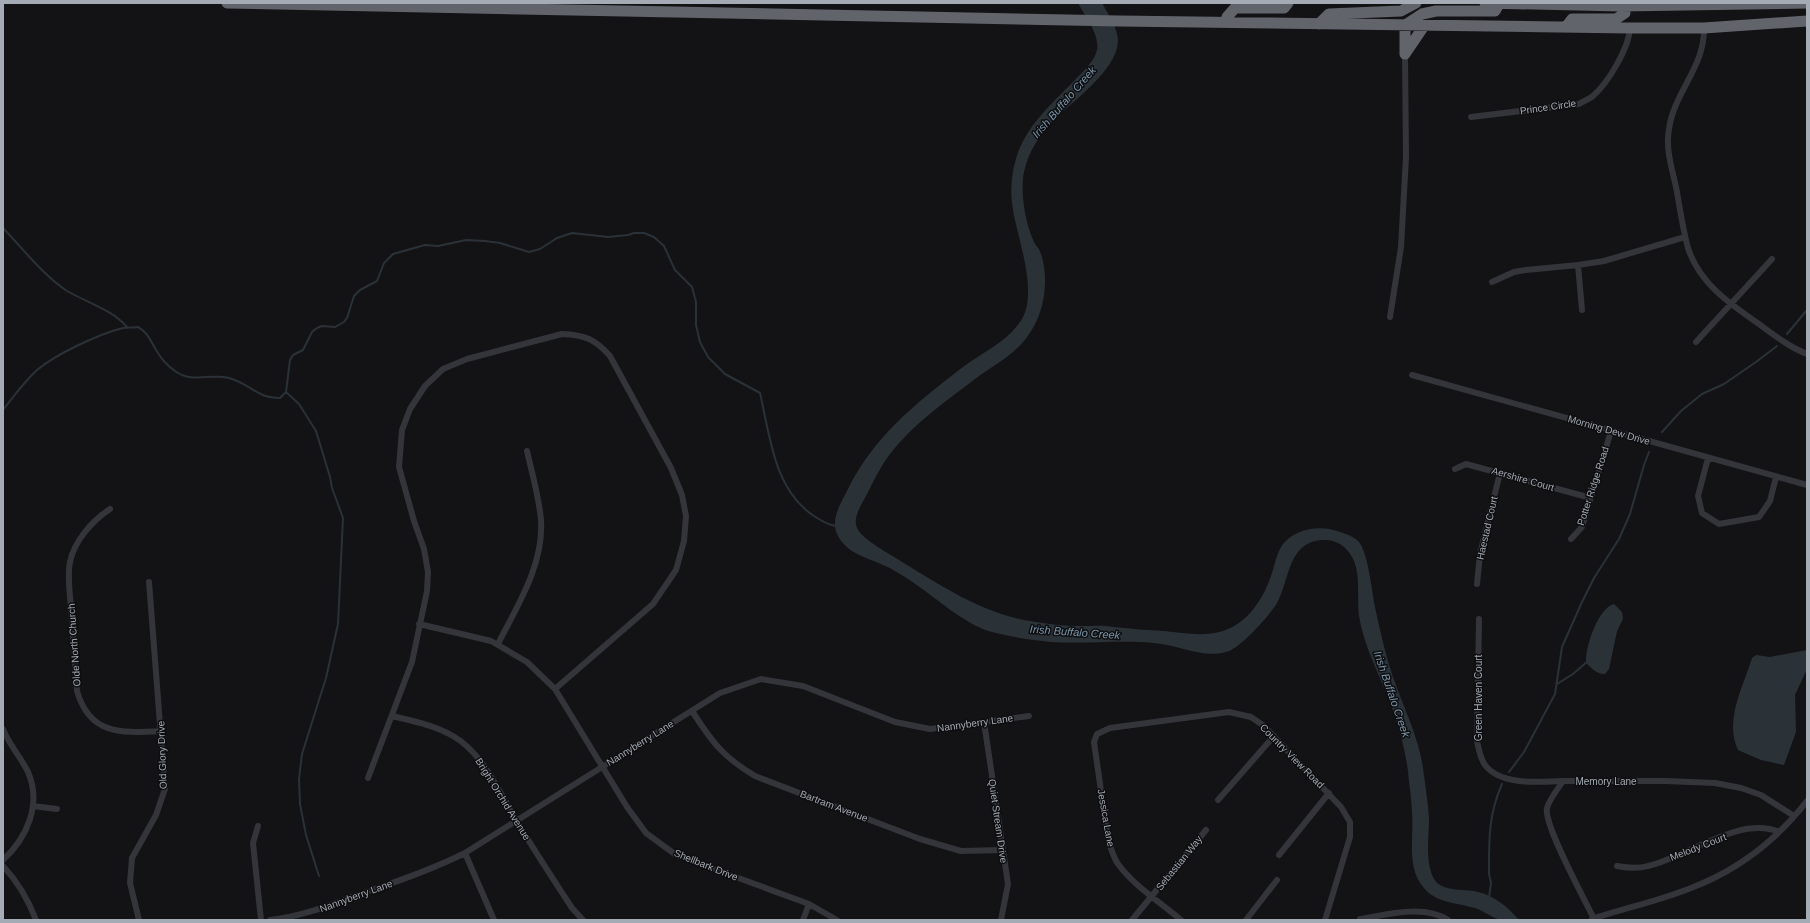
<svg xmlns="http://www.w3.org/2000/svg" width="1810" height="923" viewBox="0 0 1810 923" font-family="Helvetica,sans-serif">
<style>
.water{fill:#2a3238}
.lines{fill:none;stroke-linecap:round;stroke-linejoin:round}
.stream{stroke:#2a3238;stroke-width:2}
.street{stroke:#34353a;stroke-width:6}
.highway{stroke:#61646b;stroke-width:11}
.labels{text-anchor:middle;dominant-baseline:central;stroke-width:3;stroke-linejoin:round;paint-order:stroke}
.street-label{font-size:10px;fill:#a5abb5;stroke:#0e0e10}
.water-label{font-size:11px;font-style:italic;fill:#7d99af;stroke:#0e0e10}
</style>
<rect width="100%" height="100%" fill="#131315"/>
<path class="water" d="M1078,3H1102C1108,14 1118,28 1118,41C1117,72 1069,103 1050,124C1039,136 1029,152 1025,168C1019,188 1025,223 1034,242C1040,252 1038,245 1042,257C1049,283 1044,315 1027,337C1014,355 993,366 975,379C942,404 906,429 883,464C877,474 872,484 867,494C863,502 854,515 856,525C858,537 885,551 894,557C937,583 980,613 1030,621C1047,624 1064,626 1081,626C1092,626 1103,625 1114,627C1131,629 1147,630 1164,631C1184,633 1203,637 1223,631C1248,623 1263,599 1271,576C1275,565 1276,554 1283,544C1293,531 1313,526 1329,529C1338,531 1353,535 1359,542C1368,553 1372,592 1375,607C1381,635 1387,662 1397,688C1407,715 1419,740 1423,768C1425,784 1428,802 1429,818C1429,837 1425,859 1433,877C1440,893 1463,888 1478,892C1495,896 1508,907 1519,920C1513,920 1507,921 1502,920C1491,918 1482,909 1471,907C1453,902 1437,903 1424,888C1406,868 1414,838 1412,814C1412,800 1409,785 1408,771C1405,749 1399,726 1391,705C1380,676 1364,647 1359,616C1357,598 1361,572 1352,557C1347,547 1337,540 1325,540C1287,540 1290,581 1277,603C1270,615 1242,646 1229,651C1204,660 1180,645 1154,643C1120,640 1085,644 1051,642C1031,640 1011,637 992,632C964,625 931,593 905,577C898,573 891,568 883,565C873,560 861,557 852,551C843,545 834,534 835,523C835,512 842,501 847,491C872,438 917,402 963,367C983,352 1008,342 1022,319C1038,291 1018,240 1013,210C1010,193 1011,175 1016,159C1024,129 1050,105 1071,84C1080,74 1094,63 1097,50C1100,35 1085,16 1078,3Z
M1614,604L1622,612L1623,619L1617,631L1609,669L1605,674C1596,674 1592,668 1586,663C1585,647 1598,608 1614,604Z
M1807,650V669L1795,695L1796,732L1784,765L1761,760L1738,750C1724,721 1743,687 1752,658L1756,655L1770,657Z"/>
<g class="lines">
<path class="stream" d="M3,228C23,249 43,275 67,291C88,303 111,309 127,327
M1787,334L1807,310
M286,392L299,404L316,431L330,477L332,488L343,518L338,624L326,678L302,754L299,779L300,804L306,835L319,876
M3,410C14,396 24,382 37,370C56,354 99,334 123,328C128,327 133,328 138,327C149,333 151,343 158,353C162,360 168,366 175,371C192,384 211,373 229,378C249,383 258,399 280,398L286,392L290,360L293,355L303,350L312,332L317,328L322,326L335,327L344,322L347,318L354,296L360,290L377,281L384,263L393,254L425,245L438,246L466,240L485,241L500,243L529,252L540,249L557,238L572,233L608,237L628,235L634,233H644L654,237L664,246L675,270L692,287L696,302V325L700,342L708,357L725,374L760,393C770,436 774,490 814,516C820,520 828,525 836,526
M1662,432L1681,411L1702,394L1724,384L1756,362L1777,346
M1557,684L1573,674L1588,661
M1509,772L1524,752L1555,694L1562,647L1582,602L1594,578L1619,539L1630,514L1644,465L1649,452
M1489,898L1491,883L1489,874C1489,840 1488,816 1502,784"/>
<path class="street" d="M1704,28C1705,67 1674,92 1669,129C1665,150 1673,171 1677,192C1680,210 1683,229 1688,248C1699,283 1730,304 1759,324C1774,335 1789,347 1807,354
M1471,117L1579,104C1584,101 1589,99 1593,96C1608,83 1629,48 1630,28
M1578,265L1582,310
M1492,282L1514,272L1526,270L1578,265L1604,261L1685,237
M1390,317L1401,247L1406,157L1405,54
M1696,342L1772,259
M1412,375L1807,485
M1708,458L1698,496L1702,513L1719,524L1759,517L1770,501L1776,477
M1455,469L1466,464L1591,498
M110,509C93,520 74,541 70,562C67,576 70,593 71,608C73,635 75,663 77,691C90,736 122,733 162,731
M1571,539L1582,527L1611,431
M1477,584L1480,554L1500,473
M1479,619L1477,741C1479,750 1480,758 1485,765C1501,786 1540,782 1563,781
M419,624L491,641L527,662L555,689L627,807L646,833L676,855L809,904L837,920
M498,644C517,606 544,565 541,520C539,497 532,473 527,451
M692,711C712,742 723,757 755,776L920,839L961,851L1002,850
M392,716C413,721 434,725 453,736C483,753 499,792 516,820C534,850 553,879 572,908L583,920
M984,722L1008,884L1001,920
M3,729C9,745 21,757 28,772C42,804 27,838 3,860
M368,778L412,662L427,591L428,572L424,549L414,521L399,467L402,430L410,409L425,386L443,369L467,359L562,334C585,335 595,339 610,356L671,468L682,495L686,516L684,541L676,570L653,604L555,689
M1218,800L1274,736
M33,806L57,809
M258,826L253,843L261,920
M465,853L494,920
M1279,855L1329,793
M3,866C18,882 28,899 36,920
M1617,866C1627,868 1638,869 1648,866C1686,858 1739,815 1779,832
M1360,919C1387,915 1423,904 1448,920
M1592,919C1625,908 1659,901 1691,888C1738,870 1776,841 1807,801
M1594,919C1585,900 1543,824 1547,808C1550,798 1558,789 1563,781H1666L1715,783L1741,788L1761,795L1794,816
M139,920L130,883L132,858L156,815L165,789L149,582
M270,920C305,916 336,903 369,891C402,880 435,868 465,853L720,693L761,679L803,686L895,722L930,729L1029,716
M803,920L809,904
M1132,920L1206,830
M1181,920C1160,902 1134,886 1118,864C1113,857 1111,848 1108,840L1094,742L1097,734L1110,728L1229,712L1251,717L1264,726L1341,807L1350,822V837L1325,920
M1246,920L1277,880"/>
<path class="highway" d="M227,3L1119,21L1630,28H1704L1807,21
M1485,3L1621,6L1807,3
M1227,22V17L1235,8H1284L1288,3
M1319,24L1329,14L1401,11L1416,3
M1566,27L1572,19H1616L1625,13V6
M1405,54V25L1422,14L1436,11H1495L1499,4
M1405,54L1424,26"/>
</g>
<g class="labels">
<g class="street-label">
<text transform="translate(1548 107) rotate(-8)">Prince Circle</text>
<text transform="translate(1609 430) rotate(16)">Morning Dew Drive</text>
<text transform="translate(1523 479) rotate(16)">Aershire Court</text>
<text transform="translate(1593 486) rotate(-72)">Potter Ridge Road</text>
<text transform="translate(1487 528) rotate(-77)">Haestad Court</text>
<text transform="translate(74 645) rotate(-94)">Olde North Church</text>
<text transform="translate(1478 698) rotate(-90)">Green Haven Court</text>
<text transform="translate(975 723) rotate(-8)">Nannyberry Lane</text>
<text transform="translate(640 743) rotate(-32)">Nannyberry Lane</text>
<text transform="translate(162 755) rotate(-92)">Old Glory Drive</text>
<text transform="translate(1292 756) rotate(45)">Country View Road</text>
<text x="1606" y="781">Memory Lane</text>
<text transform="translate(503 799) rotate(58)">Bright Orchid Avenue</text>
<text transform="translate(834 806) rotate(21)">Bartram Avenue</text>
<text transform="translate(1106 818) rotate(80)">Jessica Lane</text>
<text transform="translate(998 821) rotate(82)">Quiet Stream Drive</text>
<text transform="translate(1698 847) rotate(-21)">Melody Court</text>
<text transform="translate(1179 863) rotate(-51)">Sebastian Way</text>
<text transform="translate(706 865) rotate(22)">Shellbark Drive</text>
<text transform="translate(356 896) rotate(-20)">Nannyberry Lane</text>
</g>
<g class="water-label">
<text transform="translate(1064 102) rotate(-49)">Irish Buffalo Creek</text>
<text transform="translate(1075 632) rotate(4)">Irish Buffalo Creek</text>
<text transform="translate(1392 694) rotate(71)">Irish Buffalo Creek</text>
</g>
</g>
<rect width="1810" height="923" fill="none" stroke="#a5abb5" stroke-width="8"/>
</svg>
